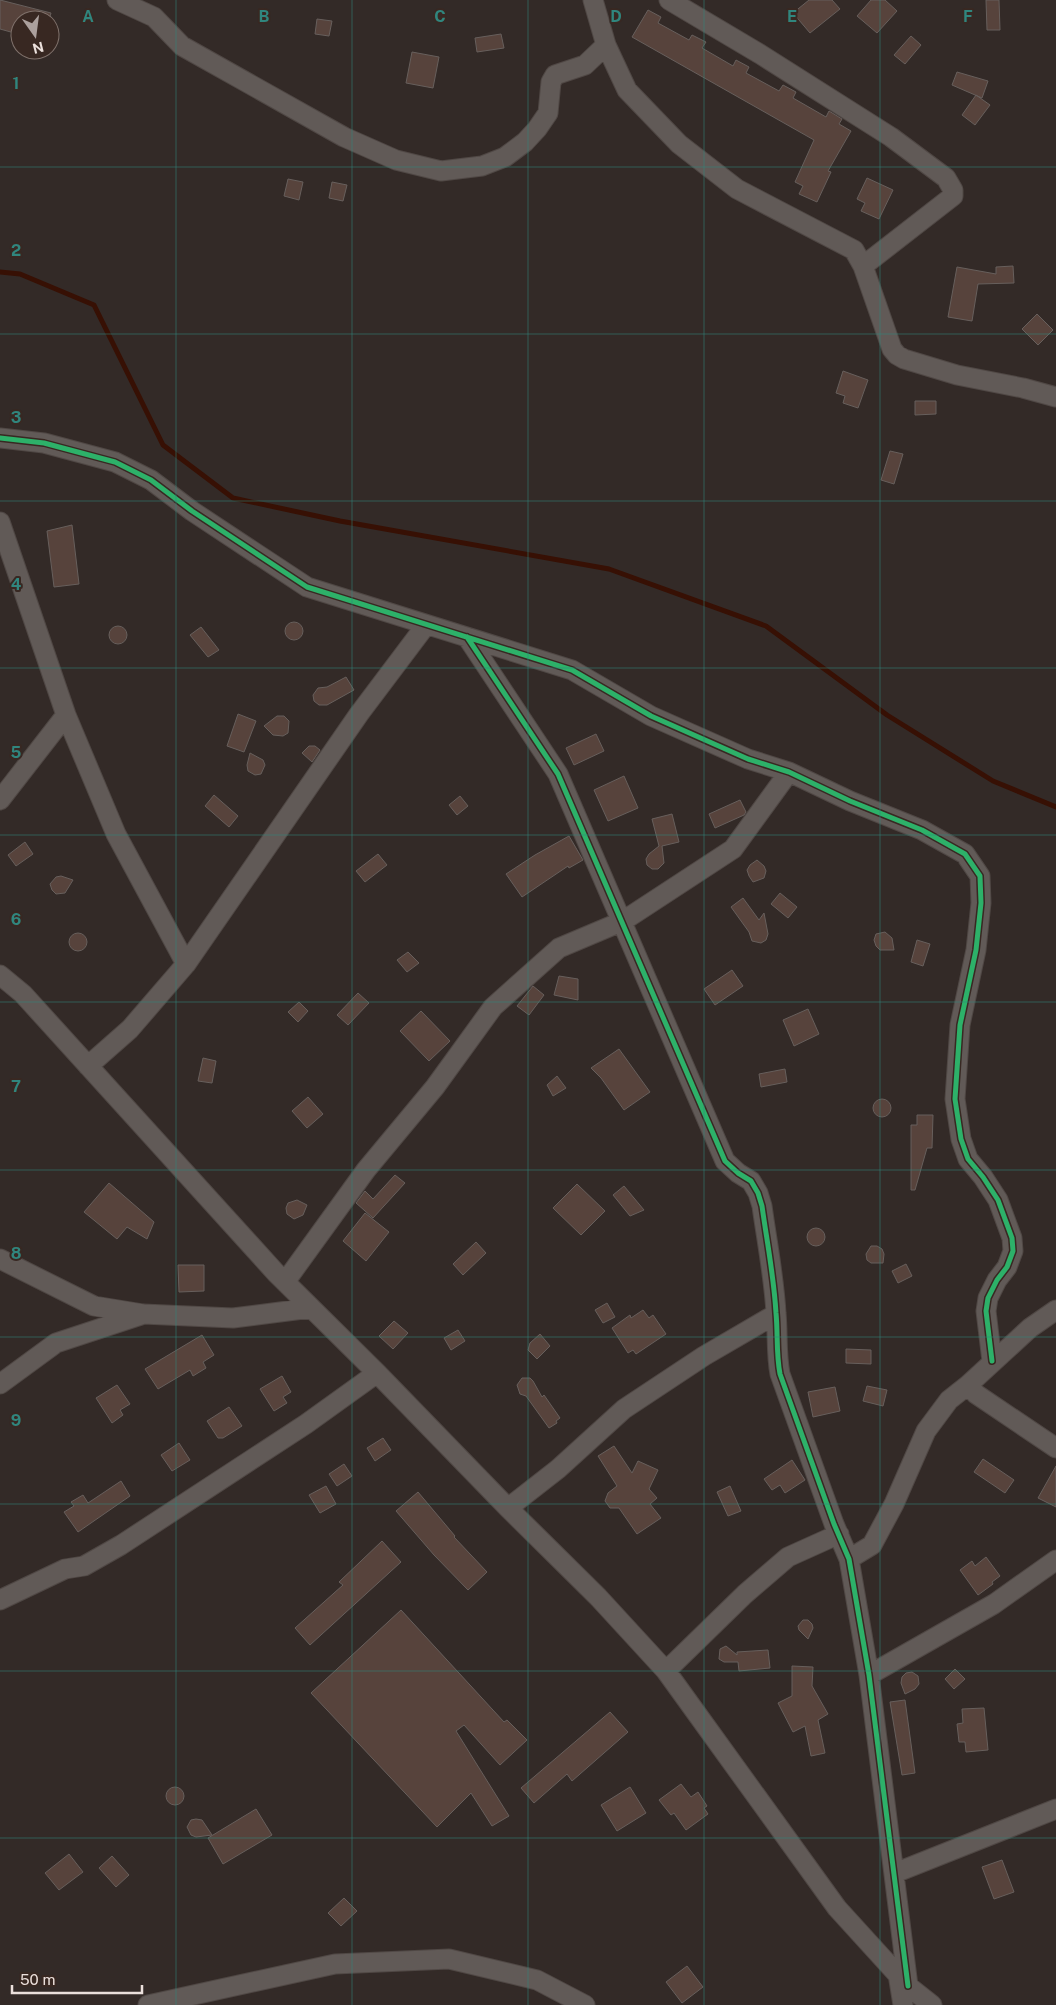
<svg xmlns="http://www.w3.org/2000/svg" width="1056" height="2005" viewBox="0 0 1056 2005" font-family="'Public Sans',sans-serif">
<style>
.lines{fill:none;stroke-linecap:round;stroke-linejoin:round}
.stream{stroke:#371004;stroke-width:5}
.building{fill:#57433c;stroke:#675f5c}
.minor-casing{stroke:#504845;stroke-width:21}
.minor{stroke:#615a57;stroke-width:19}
.cycleway-casing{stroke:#382822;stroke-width:8}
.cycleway{stroke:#2db169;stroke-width:5}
.grid{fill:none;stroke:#30867e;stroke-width:1;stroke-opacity:0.55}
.grid-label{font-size:16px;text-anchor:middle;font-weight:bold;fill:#30867e;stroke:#382822;stroke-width:4;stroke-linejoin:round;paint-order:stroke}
</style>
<rect width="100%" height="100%" fill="#332a27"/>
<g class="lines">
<path class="stream" d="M0,272L20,274L94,305L163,445L233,498L340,521L609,569L766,626L887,715L993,781L1056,807"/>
</g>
<path class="building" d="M0,0L51,13L49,20L22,18L20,20L18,34L0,29Z
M809,0H832L840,9L810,33L793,13Z
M871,0H885L897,11L877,33L857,16Z
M986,0H999L1000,30H987Z
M648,10L661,17L658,23L689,40L692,35L706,42L702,48L733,66L736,60L749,67L746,73L779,91L783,85L796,92L793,98L826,117L829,111L842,119L839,124L851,131L828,171L831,172L817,202L799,194L803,186L795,182L814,140L632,37Z
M317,19L332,21L329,36L315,34Z
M501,34L504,48L477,52L475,38Z
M911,36L921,45L905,64L894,55Z
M412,52L439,57L433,88L406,83Z
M957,72L988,81L982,98L952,85Z
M976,95L990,105L975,125L962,115Z
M867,178L893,190L879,219L861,211L865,203L857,199Z
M288,179L303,182L299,200L284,196Z
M332,182L347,185L343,201L329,198Z
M1013,266L1014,283L978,284L972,321L948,317L957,267L996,274V267Z
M1037,314L1053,330L1038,345L1022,329Z
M843,371L868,380L858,408L843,403L845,396L836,393Z
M915,401H936V414L915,415Z
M890,451L903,454L894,484L881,480Z
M72,525L79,584L54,587L47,531Z
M285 631a9 9 0 1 1 18 0a9 9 0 1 1-18 0Z
M109 635a9 9 0 1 1 18 0a9 9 0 1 1-18 0Z
M201,627L219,650L208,657L190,635Z
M346,677L354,690L327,705H319L314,701L313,695L318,688L327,687Z
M238,714L256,721L244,752L227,746Z
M277,716H284L289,721L288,733L283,736L273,735L264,726Z
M596,734L604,751L574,765L566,748Z
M309,746H315L320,750L312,762L302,753Z
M250,753L263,760L265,765L261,774L255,775L248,771L247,765Z
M624,776L638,808L608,821L594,790Z
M214,795L238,816L229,827L205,806Z
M460,796L468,806L457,815L449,805Z
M740,800L746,812L744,815L715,828L709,814Z
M672,814L679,842L662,846L664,863L658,869H652L647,865L646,859L649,854L659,846L652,819Z
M569,836L583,860L569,868L568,866L522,897L506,874L535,855Z
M25,842L33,854L16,866L8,855Z
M378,854L387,865L365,882L356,871Z
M757,860L764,866L766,871L764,878L753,882L749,876L747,870L750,865Z
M61,876L73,880L65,893L56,894L52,890L50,884L56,877Z
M780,893L797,907L788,918L771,904Z
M743,898L759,920L764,913L768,934L766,940L761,943L752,941L749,932L731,907Z
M885,932L892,938L894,950H880L876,946L874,940L876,934Z
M69 942a9 9 0 1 1 18 0a9 9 0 1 1-18 0Z
M917,940L930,944L923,966L911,962Z
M408,952L419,963L407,972L397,960Z
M732,970L743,986L715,1005L704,989Z
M559,976L578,979V1000L554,995Z
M533,986L544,995L529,1015L517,1006Z
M358,993L369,1003L348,1025L337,1015Z
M299,1002L308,1011L298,1022L288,1012Z
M808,1009L819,1034L794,1046L783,1020Z
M421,1011L450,1041L429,1061L400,1031Z
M619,1049L650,1092L624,1110L601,1078L591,1068Z
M203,1058L216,1061L212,1083L198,1081Z
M785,1069L787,1082L761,1087L759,1074Z
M557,1076L566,1088L553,1096L547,1085Z
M308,1097L323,1114L307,1128L292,1111Z
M873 1108a9 9 0 1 1 18 0a9 9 0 1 1-18 0Z
M917,1115H933L932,1148H927L915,1190H911V1125H917Z
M395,1175L405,1183L373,1218L356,1203L365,1191L373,1199Z
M109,1183L154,1222L147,1239L127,1227L117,1239L84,1212Z
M577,1184L605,1211L581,1235L553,1208Z
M624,1186L644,1210L630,1216L613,1195Z
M297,1200L307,1205L303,1215L294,1219L287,1214L286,1208L288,1203Z
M365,1213L389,1232L366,1261L343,1241Z
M807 1237a9 9 0 1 1 18 0a9 9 0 1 1-18 0Z
M476,1242L486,1253L463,1275L453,1264Z
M871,1246H877L882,1249L884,1254L883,1263H871L867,1260L866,1254Z
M906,1264L912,1276L898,1283L892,1271Z
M178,1265H204V1291L179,1292Z
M607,1303L615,1317L603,1323L595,1310Z
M643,1310L649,1318L653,1315L666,1334L636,1354L633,1350L628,1353L612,1328L630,1315L631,1318Z
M394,1321L408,1333L393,1349L379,1336Z
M458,1330L465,1341L451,1350L444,1338Z
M540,1334L550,1346L537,1359L528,1350L530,1343Z
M202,1335L214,1355L203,1362L206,1368L193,1376L190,1370L158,1389L145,1369Z
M846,1349L871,1350V1364L846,1363Z
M282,1376L291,1392L283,1397L287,1403L274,1411L260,1389Z
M522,1378H530L533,1381L542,1397L544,1395L560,1418L556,1421L557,1423L549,1428L526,1396L520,1394L517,1385Z
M117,1385L130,1404L120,1410L123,1415L112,1423L96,1398Z
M867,1386L887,1390L883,1406L863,1401Z
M835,1387L840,1411L813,1417L808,1392Z
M229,1407L242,1426L223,1438H218L207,1421Z
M383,1438L391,1450L375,1461L367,1448Z
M179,1443L190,1460L172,1471L161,1455Z
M614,1446L632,1473L638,1461L658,1470L649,1489L657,1498L650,1504L661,1518L637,1534L619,1508H610L605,1501L608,1493L617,1486L598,1456Z
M983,1459L1014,1480L1005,1493L974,1472Z
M792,1460L805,1480L785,1493L780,1485L772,1490L764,1479Z
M344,1464L352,1476L337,1486L329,1474Z
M1056,1466V1507L1038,1498Z
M121,1481L130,1496L78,1532L64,1512L74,1506L71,1502L83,1495L88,1503Z
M326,1486L336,1504L320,1513L309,1495Z
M730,1486L741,1511L728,1516L717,1492Z
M418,1492L455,1536L454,1537L487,1572L468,1590L434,1555L396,1511Z
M382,1541L401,1562L310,1645L295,1628L343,1585L339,1582Z
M986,1557L1000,1576L992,1582L993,1584L978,1595L960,1570L972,1561L975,1566Z
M401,1610L504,1722L507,1720L527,1740L500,1765L464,1725L456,1731L509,1816L492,1826L471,1793L437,1827L311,1693Z
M803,1620H808L812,1624L813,1628L808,1639L799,1630L798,1626Z
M726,1646L737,1655V1652L768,1650L770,1668L739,1671L738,1662H724L719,1659L720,1649Z
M792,1666L813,1667L812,1686L828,1714L818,1720L825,1753L811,1756L805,1726L793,1732L778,1703L792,1696Z
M955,1669L965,1679L954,1689L945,1679Z
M912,1672L918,1676L919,1684L915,1689L905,1694L901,1683L902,1677L906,1673Z
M905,1700L915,1773L902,1775L890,1702Z
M984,1708L988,1750L966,1752L965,1742H959L957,1724L963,1723L962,1709Z
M610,1712L628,1732L572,1781L567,1774L534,1803L521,1788Z
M681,1784L691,1797L698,1792L707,1806L704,1808L708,1814L686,1830L674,1813L671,1815L659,1800Z
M166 1796a9 9 0 1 1 18 0a9 9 0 1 1-18 0Z
M630,1787L646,1813L617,1831L601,1805Z
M256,1809L272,1835L223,1864L208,1838Z
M196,1819L202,1820L212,1835L196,1837L191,1835L187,1827L191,1820Z
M69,1854L83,1872L59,1890L45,1873Z
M112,1856L129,1875L116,1887L99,1868Z
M1002,1860L1014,1892L994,1899L982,1867Z
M344,1898L357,1911L341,1926L328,1913Z
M687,1966L703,1987L682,2003L666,1982Z"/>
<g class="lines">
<defs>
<path id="minor" d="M117,0L154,17L182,46L344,137L396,160L441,171L482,166L505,157L525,142L537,129L548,113L551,82L555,75L585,65L606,45
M593,0L606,45L627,90L679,144L737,189L854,250L863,266L892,349L897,355L904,359L957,375L1023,388L1056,397
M669,0L760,54L891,137L946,178L953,190V196L863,266
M0,438L44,443L115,462L151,480L192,511L307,587L572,670L651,716L748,759L789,772L850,801L922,830L965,854L980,876L981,903L976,950L960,1025L955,1099L961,1139L968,1159L983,1177L998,1200L1012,1238L1013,1251L1007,1267L997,1280L988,1298L986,1311L992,1361
M0,522L66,715L116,834L186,964
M467,637L558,774L725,1161L738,1173L751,1181L758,1193L762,1206C767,1242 774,1277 776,1313C778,1334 776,1353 780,1374L834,1524L849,1559L869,1675L908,1986
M0,800L66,715
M0,975L23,994L276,1273L377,1373L508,1508L598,1597L666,1671L837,1908L908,1986L932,2005
M88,1066L130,1029L186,964L359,714L426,625
M0,1259L94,1306L143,1314L233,1318L311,1308
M285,1282L366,1170L435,1087L493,1007L559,948L623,921L733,849L789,772
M0,1384L56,1343L141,1315
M968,1385L1030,1328L1056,1310
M508,1508L558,1469L624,1409L704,1356L776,1314
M849,1559L872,1545L894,1504L926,1431L949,1400L968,1385L976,1394L1056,1448
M0,1600L65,1569L84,1566L121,1545L306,1424L377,1373
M666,1671L745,1594L788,1557L839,1534
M869,1675L994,1604L1056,1560
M895,1873L1056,1809
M898,1974L903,2005
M148,2005L335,1964L449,1959L537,1980L585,2005"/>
</defs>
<use href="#minor" class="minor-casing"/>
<use href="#minor" class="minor"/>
<defs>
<path id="cycleway" d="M0,438L44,443L115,462L151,480L192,511L307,587L572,670L651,716L748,759L789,772L850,801L922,830L965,854L980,876L981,903L976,950L960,1025L955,1099L961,1139L968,1159L983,1177L998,1200L1012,1238L1013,1251L1007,1267L997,1280L988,1298L986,1311L992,1361
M467,637L558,774L725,1161L738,1173L751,1181L758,1193L762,1206C767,1242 774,1277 776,1313C778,1334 776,1353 780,1374L834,1524L849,1559L869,1675L908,1986"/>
</defs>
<use href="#cycleway" class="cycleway-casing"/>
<use href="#cycleway" class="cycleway"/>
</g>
<path class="grid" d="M176,0V2005M352,0V2005M528,0V2005M704,0V2005M880,0V2005M0,167H1056M0,334H1056M0,501H1056M0,668H1056M0,835H1056M0,1002H1056M0,1170H1056M0,1337H1056M0,1504H1056M0,1671H1056M0,1838H1056"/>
<g class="grid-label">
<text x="88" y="22">A</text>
<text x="264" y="22">B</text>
<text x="440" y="22">C</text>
<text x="616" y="22">D</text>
<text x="792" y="22">E</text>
<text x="968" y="22">F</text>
<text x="16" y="89">1</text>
<text x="16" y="256">2</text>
<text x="16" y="423">3</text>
<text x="16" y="590">4</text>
<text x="16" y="758">5</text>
<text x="16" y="925">6</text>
<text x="16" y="1092">7</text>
<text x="16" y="1259">8</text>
<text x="16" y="1426">9</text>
</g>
<g transform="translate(35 35) rotate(166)"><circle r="24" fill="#382822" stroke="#80726c"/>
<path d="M0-4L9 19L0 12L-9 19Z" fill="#aba09d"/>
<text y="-8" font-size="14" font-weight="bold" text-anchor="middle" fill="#ebe0dc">N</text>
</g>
<path d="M12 1985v8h130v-8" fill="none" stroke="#ebe0dc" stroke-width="2.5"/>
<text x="20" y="1985" font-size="15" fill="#ebe0dc" stroke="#382822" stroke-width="4" paint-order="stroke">50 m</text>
</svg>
